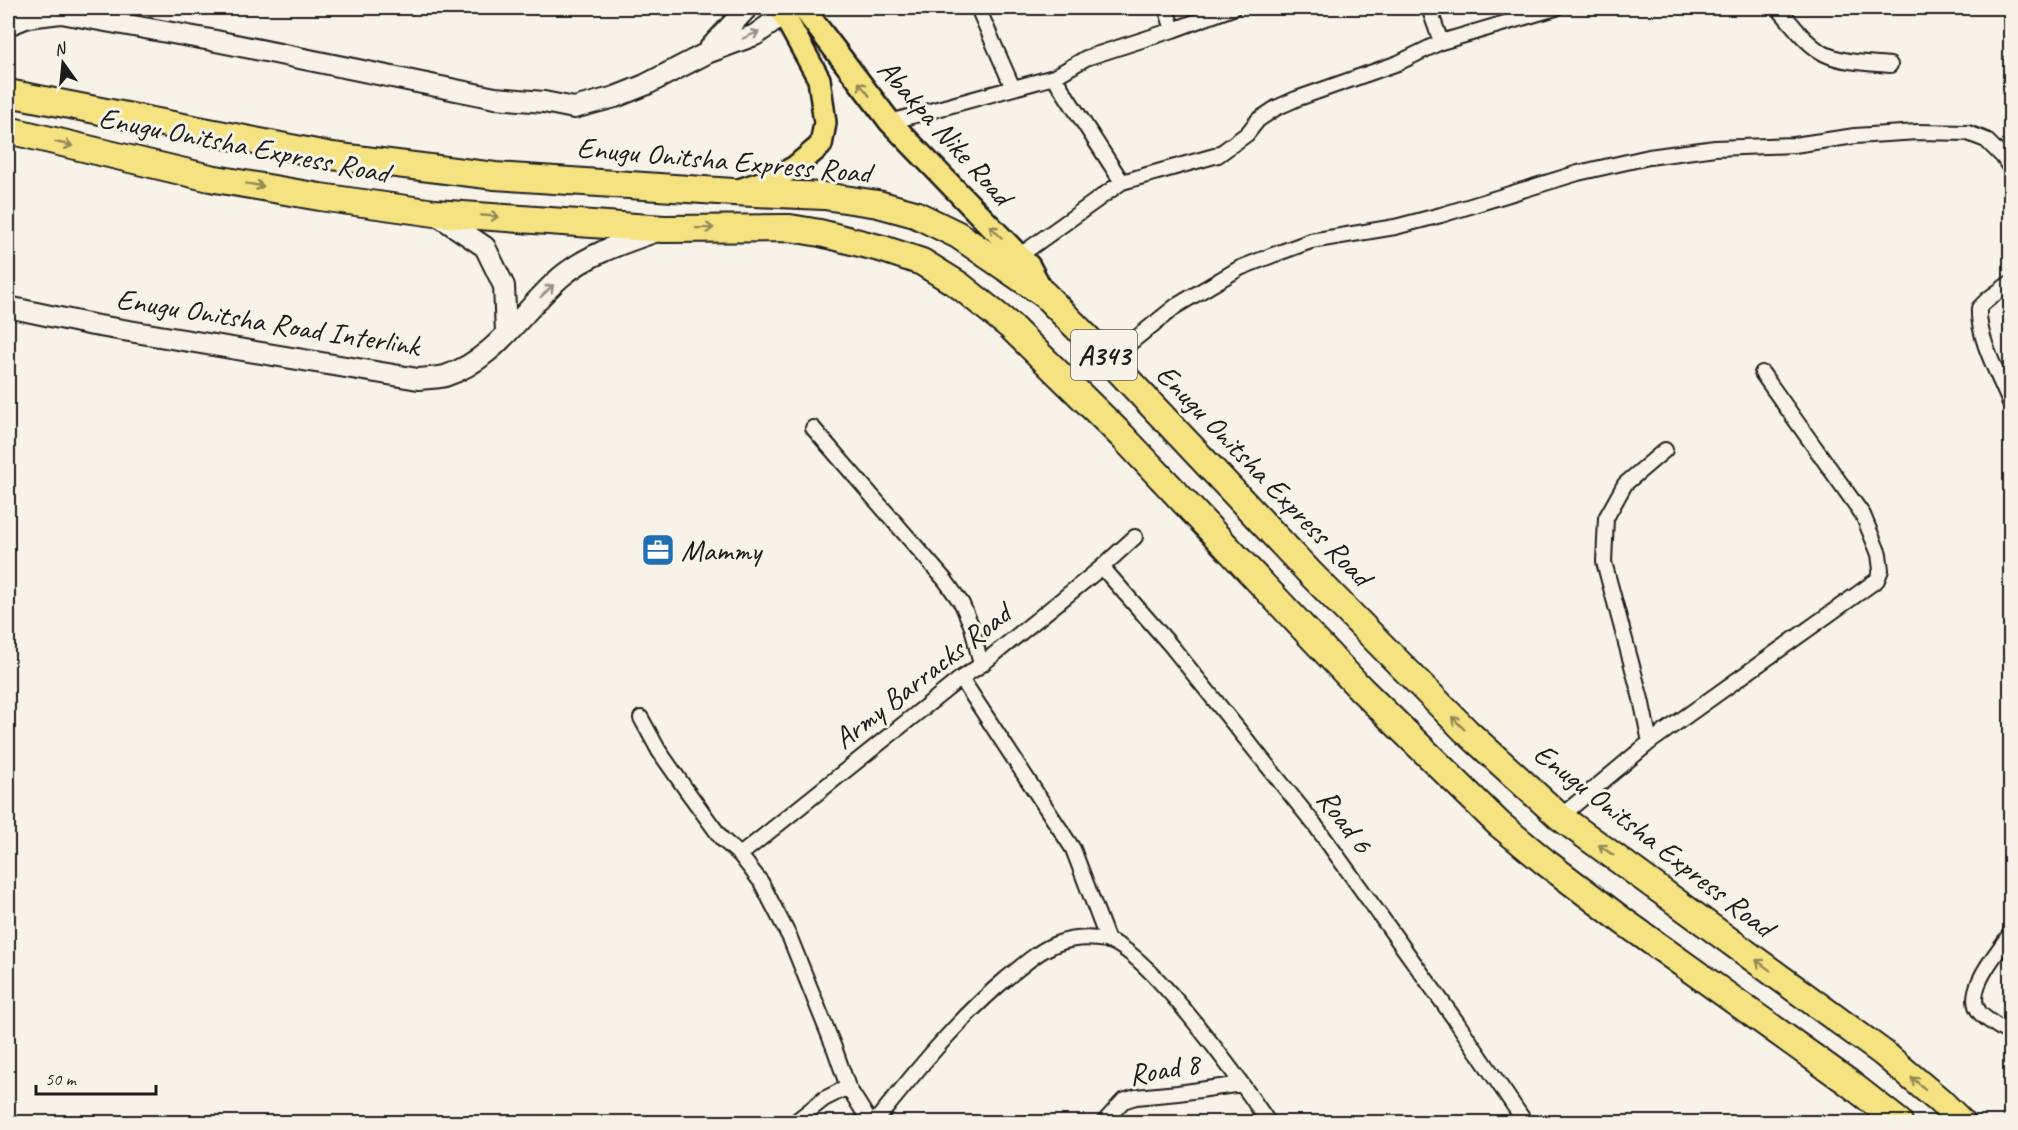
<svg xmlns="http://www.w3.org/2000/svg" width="2018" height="1130" viewBox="0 0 2018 1130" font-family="Caveat,sans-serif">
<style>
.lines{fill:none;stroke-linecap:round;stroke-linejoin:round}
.street-casing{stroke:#1c1c1c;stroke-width:18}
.secondary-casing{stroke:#1c1c1c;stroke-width:24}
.primary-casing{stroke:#1c1c1c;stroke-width:26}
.highway-casing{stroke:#1c1c1c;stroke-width:30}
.street{stroke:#f7f3e8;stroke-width:14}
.secondary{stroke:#f7f3e8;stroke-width:20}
.primary{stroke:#f5e381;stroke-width:21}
.highway{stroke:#f5e381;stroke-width:26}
.oneway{stroke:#94928c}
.oneway2{stroke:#938954}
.labels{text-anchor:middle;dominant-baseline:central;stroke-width:6;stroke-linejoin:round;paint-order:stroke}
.shield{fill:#f7f3e8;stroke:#5e5c59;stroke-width:1.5}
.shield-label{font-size:28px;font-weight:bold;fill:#1c1c1c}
.street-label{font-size:30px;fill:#1c1c1c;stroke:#f7f3e8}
.poi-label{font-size:30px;fill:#1c1c1c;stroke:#f7f3e8;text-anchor:start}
</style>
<rect width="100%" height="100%" fill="#f7f3e8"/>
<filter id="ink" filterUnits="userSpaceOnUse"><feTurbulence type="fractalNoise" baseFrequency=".0167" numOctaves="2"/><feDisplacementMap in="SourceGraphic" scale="12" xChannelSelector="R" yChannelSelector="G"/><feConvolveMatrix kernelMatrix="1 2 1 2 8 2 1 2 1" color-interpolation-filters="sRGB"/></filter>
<g filter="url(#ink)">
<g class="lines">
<defs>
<path id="street" d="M978,8L1013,88
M1166,8L1173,30
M1429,8L1441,42
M1778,8C1792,23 1806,45 1825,54C1844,63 1869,63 1890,65
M1054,77L1122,182
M890,122L1054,77L1086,58L1173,30L1233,8
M1019,256L1122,182L1218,155L1247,134L1258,120L1276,108L1296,99L1398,63L1441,42L1556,8
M2010,283L1988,299L1979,308C1977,337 1999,376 2010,403
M1109,360L1176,306L1240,268L1273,255L1311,241L1395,227L1441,215L1578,173L1649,157L1715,148L1794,145L1855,136L1918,132L1968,133L1986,140L2003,157L2010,168
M813,428L945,580L962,604L972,627L981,665
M1102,567L1172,647L1315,825L1456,1021L1525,1122
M961,678L1073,849L1108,941
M641,718L659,751L687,791L722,839L740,855L761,882L790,938L835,1050L848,1087L870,1122
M1650,742L1641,699L1604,562L1606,518L1625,484L1665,450
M1560,817L1650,742L1877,580L1881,570L1879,554L1863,515L1762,373
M740,855L961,678L981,665L1102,567L1135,537
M2010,934C1998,952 1962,992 1980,1013C1987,1021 2001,1028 2010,1034
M795,1122L824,1099L848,1087
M875,1122C916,1071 957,1020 1007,978C1022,966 1038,951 1056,944C1071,938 1090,937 1106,940C1147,949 1243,1084 1268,1122
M1104,1122L1123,1101L1136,1097L1178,1093L1242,1084"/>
<path id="secondary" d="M8,25L28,17L61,13L211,40L495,98L544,102L574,108L615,97L645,85L707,53L755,35L779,18L788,8
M710,48L747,8
M436,214L485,247L504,286L506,333
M8,307L93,325L418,379C427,378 437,378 445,376C496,360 523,309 562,276C590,253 624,243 657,231"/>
<path id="primary" d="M803,8L890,122L1029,266L1044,294
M739,190L775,178L795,167L821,145L825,123L819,79L780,8"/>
<path id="highway" d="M8,93L332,156L495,176L733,192L824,196L878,204L915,214L958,235L1044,294L1109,360L1310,573L1466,731L1560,817L1883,1053L1940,1101L1961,1122
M8,130L210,178L320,197L435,213L664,229L790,228L820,233L883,249L922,262L959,285L1010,326L1122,436L1361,689L1499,824L1545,862L1623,921L1848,1082L1899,1122"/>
</defs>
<use href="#street" class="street-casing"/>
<use href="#secondary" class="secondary-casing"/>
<use href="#primary" class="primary-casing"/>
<use href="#highway" class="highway-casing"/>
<use href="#street" class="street"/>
<use href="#secondary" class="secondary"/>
<use href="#primary" class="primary"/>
<use href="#highway" class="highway"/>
</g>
<defs><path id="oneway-shaft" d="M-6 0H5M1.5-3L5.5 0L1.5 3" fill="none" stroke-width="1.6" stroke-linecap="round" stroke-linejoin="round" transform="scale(1.5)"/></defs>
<g class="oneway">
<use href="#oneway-shaft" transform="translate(751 35) rotate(-23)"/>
<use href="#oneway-shaft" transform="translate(547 291) rotate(-44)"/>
</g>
<g class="oneway2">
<use href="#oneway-shaft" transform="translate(864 89) rotate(-129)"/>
<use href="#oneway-shaft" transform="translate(64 144) rotate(13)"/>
<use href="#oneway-shaft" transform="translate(255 185) rotate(10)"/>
<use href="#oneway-shaft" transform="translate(490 216) rotate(3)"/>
<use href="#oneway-shaft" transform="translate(705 228) rotate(-1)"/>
<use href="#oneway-shaft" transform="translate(996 232) rotate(-134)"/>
<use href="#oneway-shaft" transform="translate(1458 723) rotate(-135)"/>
<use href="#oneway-shaft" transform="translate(1606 850) rotate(-145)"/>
<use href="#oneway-shaft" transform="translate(1763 965) rotate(-143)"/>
<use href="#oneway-shaft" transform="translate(1918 1083) rotate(-140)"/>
</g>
</g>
<defs>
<symbol id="office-square" viewBox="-11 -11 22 22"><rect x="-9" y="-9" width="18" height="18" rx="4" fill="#1f6fb2" stroke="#f7f3e8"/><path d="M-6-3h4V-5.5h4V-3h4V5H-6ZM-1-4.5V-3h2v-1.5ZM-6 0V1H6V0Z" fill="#fff"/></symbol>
</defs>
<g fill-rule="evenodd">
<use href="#office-square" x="639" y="531" width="38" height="38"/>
</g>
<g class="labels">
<rect class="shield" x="1071" y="330" width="66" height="50" rx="4.5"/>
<g class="shield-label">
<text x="1104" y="355">A343</text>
</g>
<g class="street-label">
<text transform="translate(945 132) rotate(48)">Abakpa Nike Road</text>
<text transform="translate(244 145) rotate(11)">Enugu Onitsha Express Road</text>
<text transform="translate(724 160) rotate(5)">Enugu Onitsha Express Road</text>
<text transform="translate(268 322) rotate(9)">Enugu Onitsha Road Interlink</text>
<text transform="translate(1264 475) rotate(46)">Enugu Onitsha Express Road</text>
<text transform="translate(922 676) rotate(-38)">Army Barracks Road</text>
<text transform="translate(1345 821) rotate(53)">Road 6</text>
<text transform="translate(1654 840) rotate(38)">Enugu Onitsha Express Road</text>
<text transform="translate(1164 1069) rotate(-10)">Road 8</text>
</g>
<g class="poi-label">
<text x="681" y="550">Mammy</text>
</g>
</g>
<rect width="2018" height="1130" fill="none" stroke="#f7f3e8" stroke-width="30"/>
<rect x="15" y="15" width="1988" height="1100" fill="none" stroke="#1c1c1c" stroke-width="2" filter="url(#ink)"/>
<g transform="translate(63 63) rotate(345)" stroke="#f7f3e8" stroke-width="4.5" paint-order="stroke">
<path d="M0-4.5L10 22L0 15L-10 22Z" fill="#1c1c1c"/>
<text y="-9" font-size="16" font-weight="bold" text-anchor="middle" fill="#1c1c1c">N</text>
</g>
<path d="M36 1085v9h120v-9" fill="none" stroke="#1c1c1c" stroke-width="3"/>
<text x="45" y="1085" font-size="18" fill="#1c1c1c" stroke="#f7f3e8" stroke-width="4.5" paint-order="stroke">50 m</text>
</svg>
